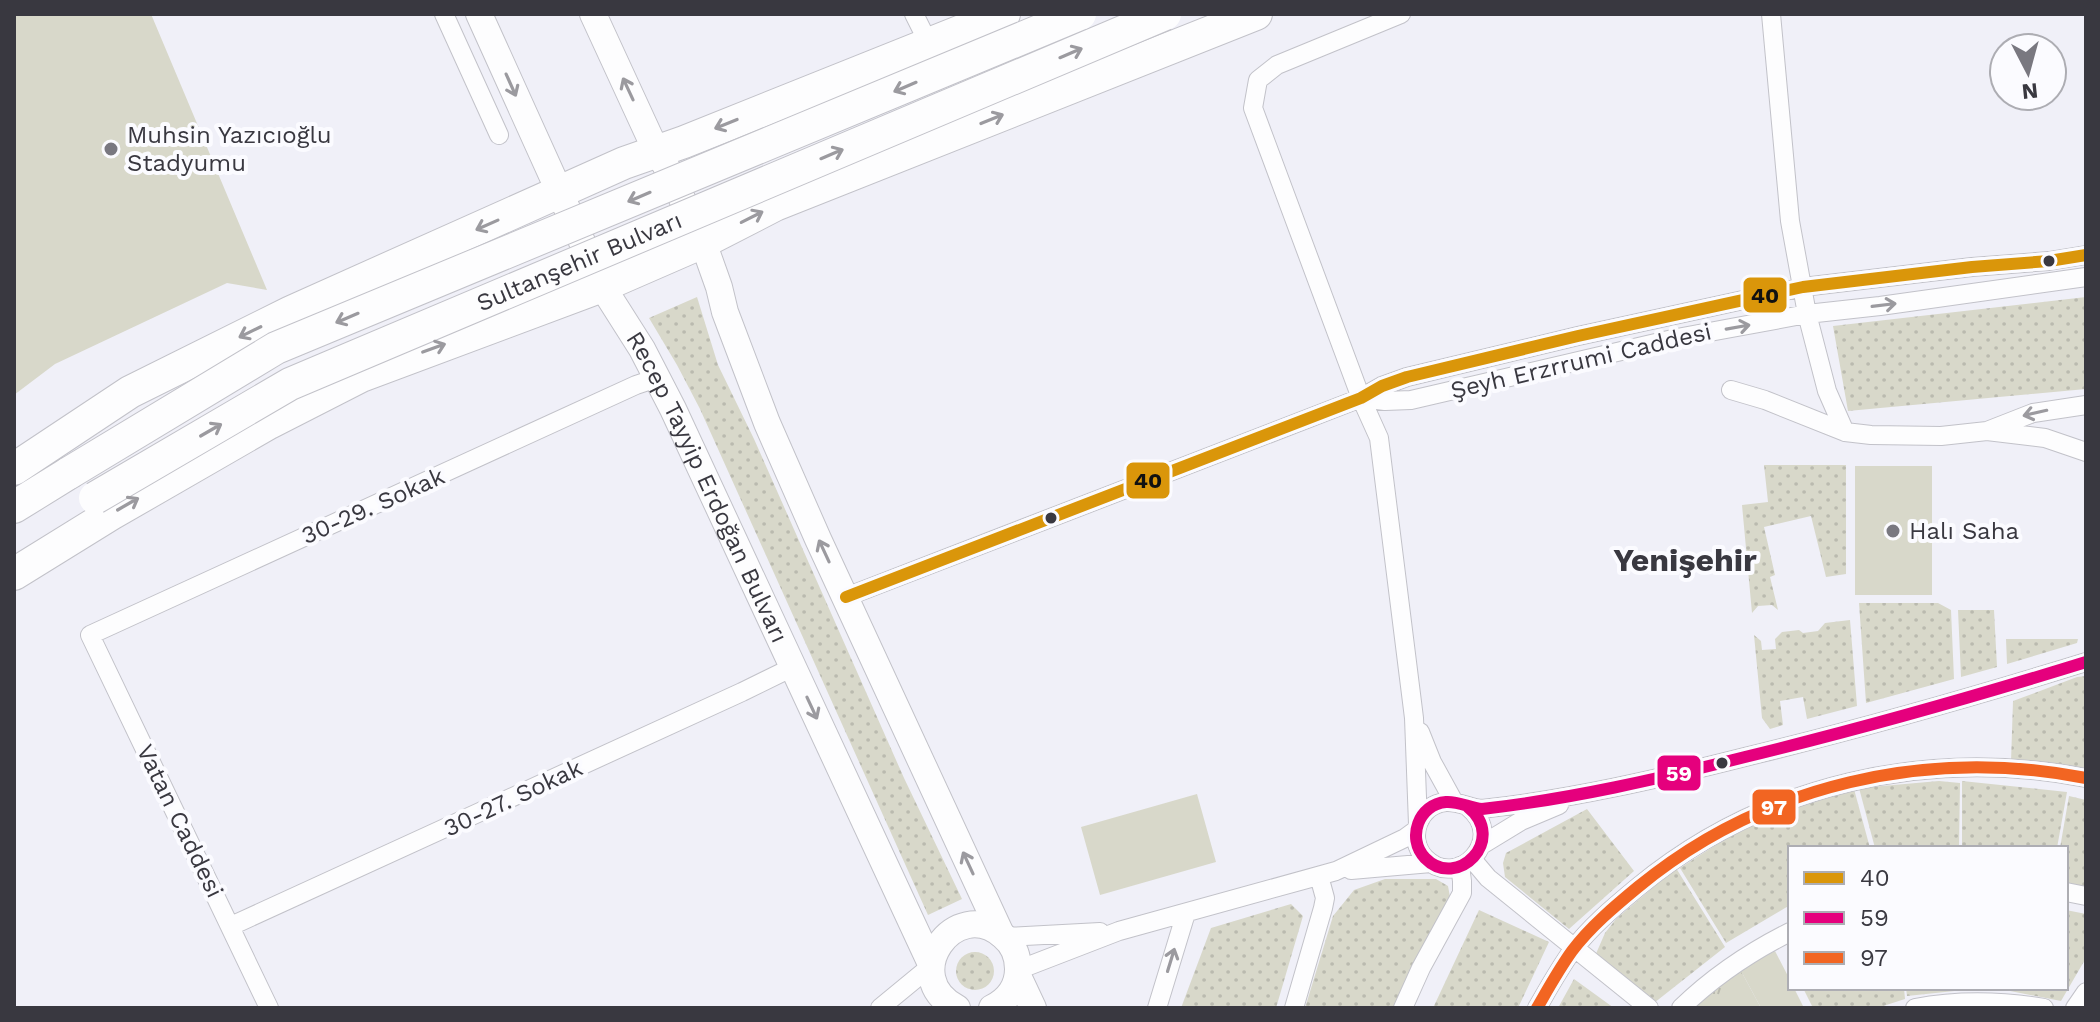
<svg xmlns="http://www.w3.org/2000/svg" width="2100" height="1022" viewBox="0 0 2100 1022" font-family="'Work Sans',sans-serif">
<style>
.grass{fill:url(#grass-dots)}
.park{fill:url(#park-tufts)}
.pitch{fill:#d8d8ca}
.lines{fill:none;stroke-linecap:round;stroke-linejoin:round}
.street-casing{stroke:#c2c2c9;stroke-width:20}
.secondary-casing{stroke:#c2c2c9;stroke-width:28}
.highway-casing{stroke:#c2c2c9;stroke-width:34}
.street{stroke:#fdfdfe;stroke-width:18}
.secondary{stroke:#fdfdfe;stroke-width:26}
.highway{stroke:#fdfdfe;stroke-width:32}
.highway-bridge-casing{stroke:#c2c2c9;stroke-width:34;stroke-linecap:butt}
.highway-bridge{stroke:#fdfdfe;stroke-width:32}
.bus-1-casing{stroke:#fbfbff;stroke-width:18}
.bus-2-casing{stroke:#fbfbff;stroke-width:18}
.bus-3-casing{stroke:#fbfbff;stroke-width:18}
.bus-1{stroke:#da960a;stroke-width:12}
.bus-2{stroke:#e5007d;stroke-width:12}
.bus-3{stroke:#f26522;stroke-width:12}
.oneway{stroke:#9b9a9f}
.poi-dot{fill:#797880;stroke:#fbfbff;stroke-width:3}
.bus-dot{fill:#393840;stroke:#fbfbff;stroke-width:3}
.labels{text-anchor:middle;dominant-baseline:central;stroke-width:8;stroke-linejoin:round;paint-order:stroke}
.poi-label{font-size:24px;fill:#393840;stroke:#fbfbff;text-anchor:start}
.street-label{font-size:24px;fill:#393840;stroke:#fbfbff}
.district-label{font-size:32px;font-weight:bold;fill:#393840;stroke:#fbfbff}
.line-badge{stroke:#fbfbff;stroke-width:3}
.badge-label{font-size:22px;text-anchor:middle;font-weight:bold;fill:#fff}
.pale-badge-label{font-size:22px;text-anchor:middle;font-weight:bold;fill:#111}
</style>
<defs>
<pattern id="grass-dots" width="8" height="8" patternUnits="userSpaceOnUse" patternTransform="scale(2)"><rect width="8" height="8" fill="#d8d8ca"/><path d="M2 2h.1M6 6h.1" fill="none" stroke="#babaaf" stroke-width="1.8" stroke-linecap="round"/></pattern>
<pattern id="park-tufts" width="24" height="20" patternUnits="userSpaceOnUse" patternTransform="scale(2)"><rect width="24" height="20" fill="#d8d8ca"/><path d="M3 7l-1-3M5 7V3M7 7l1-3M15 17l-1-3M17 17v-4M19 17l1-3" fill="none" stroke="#babaaf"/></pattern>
</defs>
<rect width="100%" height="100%" fill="#f0f0f8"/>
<path class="grass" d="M697,297L718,365L754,439L904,778L962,899L928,915L700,409L677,365L649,318Z
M2086,297V389L1848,411L1833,326Z
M1764,465H1846V574L1826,577L1811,516L1764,527L1775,575L1770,577L1778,610L1772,605L1758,606L1752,613L1742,505L1768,502Z
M2085,487L2086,639L2084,640Z
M1859,603H1938L1951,610L1954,679L1866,703Z
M1958,610H1994L1997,667L1961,677Z
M1850,620L1857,706L1807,719L1803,697L1780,701L1783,725L1770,729L1762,718L1754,635L1761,641L1762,650L1776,649L1775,639L1782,632L1799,630L1803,633L1818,631L1825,623Z
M2006,639H2078L2077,643L2007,664Z
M2086,676V771L2011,762L2013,701L2077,677Z
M1939,781L1960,783L1959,848H1875L1859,788Z
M1962,781L2067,792L2057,848H1962Z
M1854,789L1870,848H1790V905L1726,943L1680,868L1747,825L1823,797Z
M2069,796L2086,800V893L2066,890V848H2060Z
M1587,809L1634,871L1569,929L1505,877L1503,863L1506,853Z
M1676,868L1725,947L1654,1003L1595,956L1605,933L1616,919Z
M1385,879H1436L1448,886L1450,897L1396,1008H1305L1333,916L1354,890Z
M1291,904L1303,916L1276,1008H1181L1211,928Z
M1479,910L1549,942L1518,1008H1433Z
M2066,910L2086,914V958L2061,1001L1995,988H2066Z
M956 971a19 19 0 1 1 38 0a19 19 0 1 1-38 0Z
M1574,979L1614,1008H1558Z
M1803,988H1904L1905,999L1877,1008H1813Z
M1906,988H1983L1907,996Z"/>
<path class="park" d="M1740,969L1761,1008H1695L1720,983Z"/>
<path class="pitch" d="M14,14H151L267,290L227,283L55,364L14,395Z
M1855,466H1932V595H1855Z
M1197,794L1216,862L1100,895L1081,827Z
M1775,951L1790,980V988H1794L1804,1008H1761L1740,969Z"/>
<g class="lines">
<defs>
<path id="street" d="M444,14L499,135
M914,14L929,44
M1401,14L1277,65L1258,80L1253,108L1361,398L1379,438L1414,718L1418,824
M1771,14L1790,221L1807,314L1827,391L1845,432
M1731,390L1765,400L1845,432L1871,435L1941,436L1987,431L2045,438L2086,452
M1361,398L1385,401L1411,400L1677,338L1807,314L1880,306L2086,277
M1987,431L2033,413L2086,405
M846,597L1361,398L1382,386L1407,377L1578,336L1803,287L1972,267L2049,261L2086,255
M1420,732L1432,762L1454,802
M1468,807C1508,839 1457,891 1425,858C1406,838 1419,804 1446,802C1458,801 1470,808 1482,809C1571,799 1658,779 1745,757C1860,729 1973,697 2086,662
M1480,846L1521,821L1559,805
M1472,859L1488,878L1649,1008
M1351,870L1431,863
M2066,892L2086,896
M231,926L742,692L793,667
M1005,937L1100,932
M1018,970L1119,931L1336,871L1405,838L1416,830
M269,1008L90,635L636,385L657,378
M880,1008L931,966
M1157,1008L1186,913
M1294,1008L1323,908L1325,898L1319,876
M1403,1008L1421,968L1462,893V881L1460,866
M1537,1008C1548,989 1559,969 1572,951C1590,927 1615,906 1638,887C1763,784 1928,747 2086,778
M1681,1008C1713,977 1750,952 1790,932
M1915,1008C1958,1000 2002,1001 2044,1008
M2075,1008L2086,992"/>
<g id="secondary">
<path id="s1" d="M479,14L602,286L642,349L673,409L931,964"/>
<path d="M593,14L652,142L667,168L703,242L719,287L725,312L767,423L818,539L1001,934"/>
<path d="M1018,976L1033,1008"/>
<path d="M957,1008C897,977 955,894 1003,936C1013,944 1018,956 1018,969C1018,986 1008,1000 992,1008"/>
</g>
<path id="highway" d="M14,469L130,392L291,312L624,163L684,142L1004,14
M14,507L69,473
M14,574L111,514L269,423L361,376L602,286L703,242L775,205L1256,14"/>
</defs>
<use href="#street" class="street-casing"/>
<use href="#secondary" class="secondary-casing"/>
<use href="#highway" class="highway-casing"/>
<use href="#street" class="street"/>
<use href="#secondary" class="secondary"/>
<use href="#highway" class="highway"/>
<defs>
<g id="highway-bridge">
<path d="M69,473L276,348L1080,14"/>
<path id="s2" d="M95,498L290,384L1165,14"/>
</g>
</defs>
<use href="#highway-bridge" class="highway-bridge-casing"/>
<use href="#highway-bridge" class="highway-bridge"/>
<defs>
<path id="bus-1" d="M846,597L1361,398L1382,386L1407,377L1578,336L1803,287L1972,267L2049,261L2086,255"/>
<path id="bus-2" d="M1468,807C1508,839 1457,891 1425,858C1406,838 1419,804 1446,802C1458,801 1470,808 1482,809C1571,799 1658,779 1745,757C1860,729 1973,697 2086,662"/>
<path id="bus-3" d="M1537,1008C1548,989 1559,969 1572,951C1590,927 1615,906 1638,887C1763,784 1928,747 2086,778"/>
</defs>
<use href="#bus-1" class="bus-1-casing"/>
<use href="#bus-2" class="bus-2-casing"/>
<use href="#bus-3" class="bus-3-casing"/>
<use href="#bus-1" class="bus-1"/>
<use href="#bus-2" class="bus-2"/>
<use href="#bus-3" class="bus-3"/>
</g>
<defs><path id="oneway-shaft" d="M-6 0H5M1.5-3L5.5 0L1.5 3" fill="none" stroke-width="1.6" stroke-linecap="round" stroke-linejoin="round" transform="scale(2)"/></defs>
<g class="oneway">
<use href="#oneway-shaft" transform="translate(1071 53) rotate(-23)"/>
<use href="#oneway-shaft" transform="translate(511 85) rotate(66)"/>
<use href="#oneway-shaft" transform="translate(905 87) rotate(157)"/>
<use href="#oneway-shaft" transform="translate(628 89) rotate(-115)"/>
<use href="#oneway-shaft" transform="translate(992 119) rotate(-22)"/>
<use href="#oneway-shaft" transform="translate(726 124) rotate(158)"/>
<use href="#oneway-shaft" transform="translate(832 154) rotate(-23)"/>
<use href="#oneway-shaft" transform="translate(639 197) rotate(157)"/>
<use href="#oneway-shaft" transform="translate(752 217) rotate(-27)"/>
<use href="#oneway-shaft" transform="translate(487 225) rotate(156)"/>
<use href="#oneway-shaft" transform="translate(1884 305) rotate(-7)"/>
<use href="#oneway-shaft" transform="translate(347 318) rotate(157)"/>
<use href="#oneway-shaft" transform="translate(1738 327) rotate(-10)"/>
<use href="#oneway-shaft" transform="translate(250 332) rotate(154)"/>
<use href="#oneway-shaft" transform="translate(434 348) rotate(-20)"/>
<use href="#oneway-shaft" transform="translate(2035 413) rotate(167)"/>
<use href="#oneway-shaft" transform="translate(211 430) rotate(-30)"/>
<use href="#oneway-shaft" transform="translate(128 504) rotate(-30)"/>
<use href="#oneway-shaft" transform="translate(824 551) rotate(-115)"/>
<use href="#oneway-shaft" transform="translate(812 708) rotate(65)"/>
<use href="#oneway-shaft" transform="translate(968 863) rotate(-115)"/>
<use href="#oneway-shaft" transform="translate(1171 960) rotate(-73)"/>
</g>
<g class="poi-dot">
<circle cx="111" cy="149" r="8"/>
<circle cx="1893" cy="531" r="8"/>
</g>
<g class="bus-dot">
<circle cx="2049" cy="261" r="7"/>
<circle cx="1051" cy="518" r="7"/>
<circle cx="1722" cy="763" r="7"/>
</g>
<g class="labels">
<g class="poi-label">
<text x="127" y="135">Muhsin Yazıcıoğlu<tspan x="127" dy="28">Stadyumu</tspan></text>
<text x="1909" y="531">Halı Saha</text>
</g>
<g class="street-label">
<text stroke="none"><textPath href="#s2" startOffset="540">Sultanşehir Bulvarı</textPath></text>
<text transform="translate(1581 361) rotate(-13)">Şeyh Erzrrumi Caddesi</text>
<text stroke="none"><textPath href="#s1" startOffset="526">Recep Tayyip Erdoğan Bulvarı</textPath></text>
<text transform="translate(373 506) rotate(-24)">30-29. Sokak</text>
<text transform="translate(513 798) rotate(-25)">30-27. Sokak</text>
<text transform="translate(180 821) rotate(64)">Vatan Caddesi</text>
</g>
<g class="district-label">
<text x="1685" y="560">Yenişehir</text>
</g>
</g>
<g class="line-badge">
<rect x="1742" y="276" width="46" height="38" rx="8" fill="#da960a"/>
<rect x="1125" y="461" width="46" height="39" rx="8" fill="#da960a"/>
<rect x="1656" y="754" width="46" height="38" rx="8" fill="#e5007d"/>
<rect x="1751" y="788" width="46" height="38" rx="8" fill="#f26522"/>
</g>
<g class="badge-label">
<text x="1679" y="781">59</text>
<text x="1774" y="815">97</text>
</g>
<g class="pale-badge-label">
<text x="1765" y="303">40</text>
<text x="1148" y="488">40</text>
</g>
<rect width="2100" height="1022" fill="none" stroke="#393840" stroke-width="32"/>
<rect x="1788" y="846" width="280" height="144" fill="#fbfbff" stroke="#adadb3" stroke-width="2"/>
<rect x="1804" y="872" width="40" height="12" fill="#da960a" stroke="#adadb3" stroke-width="2"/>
<text x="1860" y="886" font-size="24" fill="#393840">40</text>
<rect x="1804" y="912" width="40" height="12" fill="#e5007d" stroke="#adadb3" stroke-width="2"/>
<text x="1860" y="926" font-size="24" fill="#393840">59</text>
<rect x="1804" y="952" width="40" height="12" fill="#f26522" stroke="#adadb3" stroke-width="2"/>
<text x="1860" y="966" font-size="24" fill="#393840">97</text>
<g transform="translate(2028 72) rotate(174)"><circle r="38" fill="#fbfbff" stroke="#adadb3" stroke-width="2"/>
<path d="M0-6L14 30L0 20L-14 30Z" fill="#797880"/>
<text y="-12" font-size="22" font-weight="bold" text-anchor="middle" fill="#393840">N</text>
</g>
</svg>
